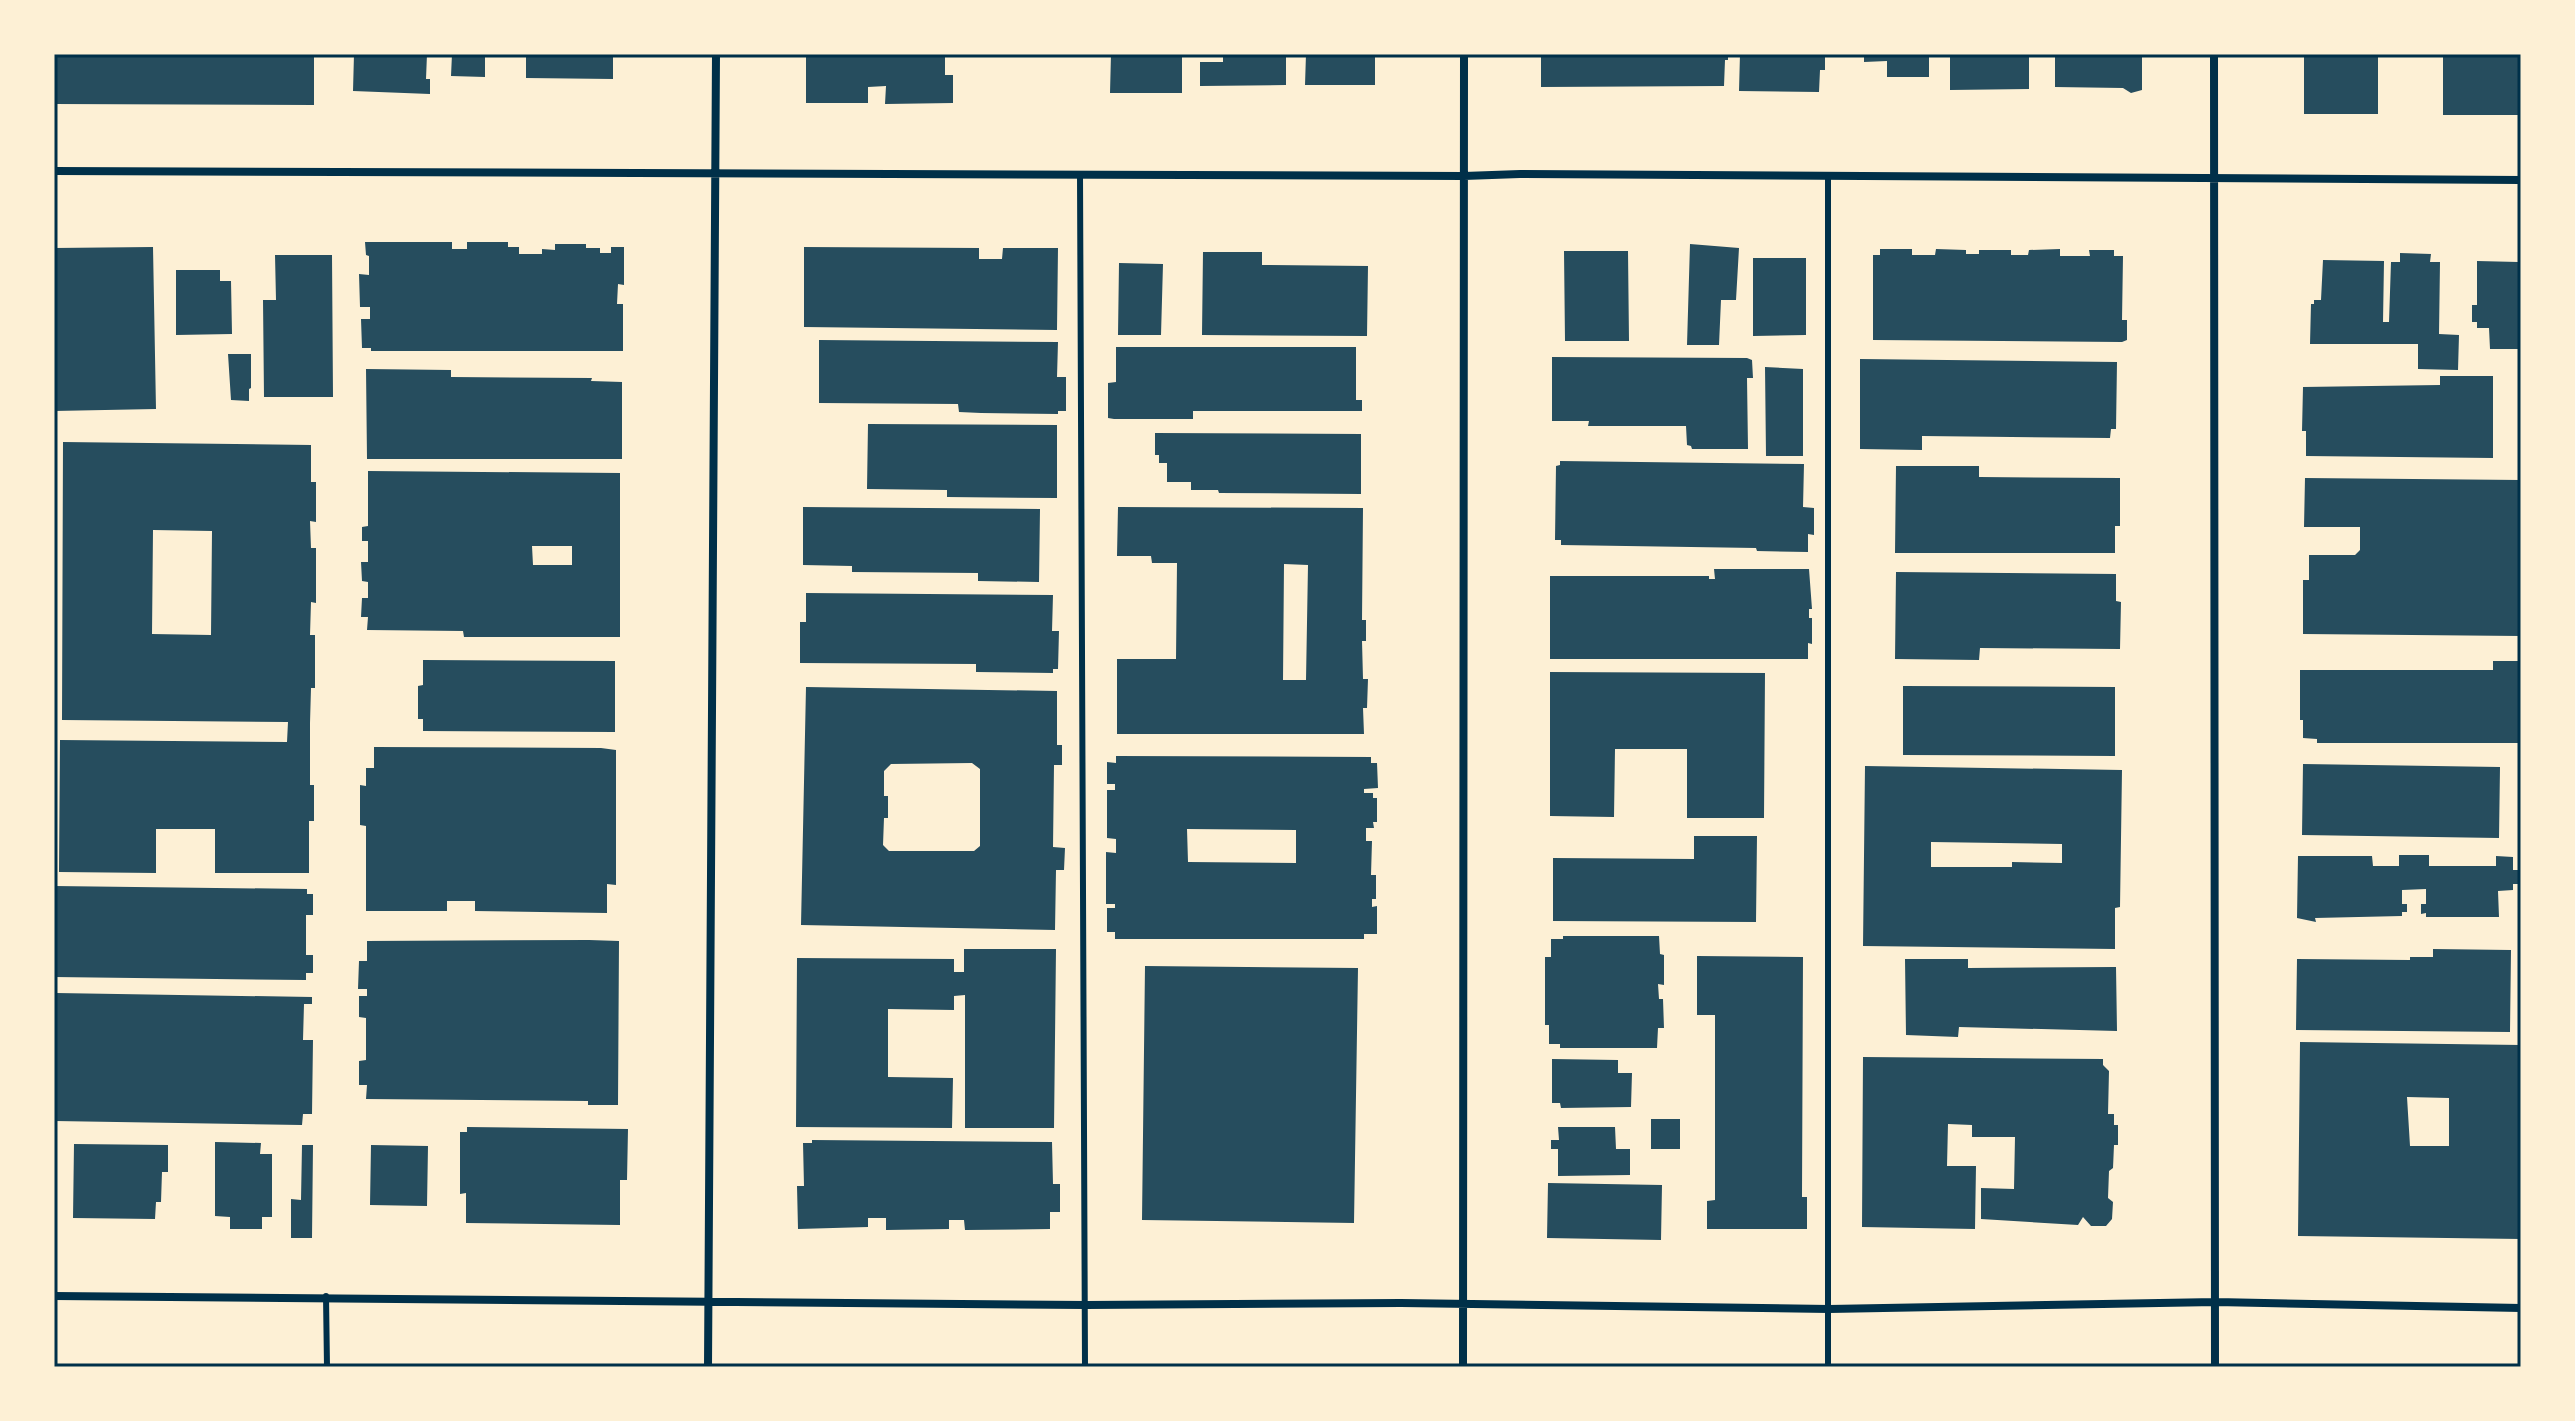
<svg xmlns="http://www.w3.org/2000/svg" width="2575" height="1421" viewBox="0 0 2575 1421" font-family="'Fira Sans',sans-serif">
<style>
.building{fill:#264d5e;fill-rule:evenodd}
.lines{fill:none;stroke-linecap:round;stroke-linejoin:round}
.service{stroke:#003049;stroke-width:6}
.minor{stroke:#003049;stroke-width:8}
.neatline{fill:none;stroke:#003049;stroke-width:3}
</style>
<rect width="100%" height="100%" fill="#fdf0d5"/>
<path class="building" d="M55,54H314V105L54,104Z
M354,54H427L426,79H430V94L353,91Z
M452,54H485V77L451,76Z
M526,54H613V79L526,78Z
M806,54H945V75H953V103L885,104L886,86L868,87V103H806Z
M1111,54H1182V93H1110Z
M1223,54H1286V85L1200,86V62H1223Z
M1306,54H1375V85H1305Z
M1541,54H1728V60H1725L1724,86L1541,87Z
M1740,54H1825V70H1820L1819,92L1739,91Z
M1864,54H1929V77H1887V61L1864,62Z
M1950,54L2029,56V89L1950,90Z
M2055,54H2142V90L2131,93L2123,88L2055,87Z
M2304,54H2378V114H2304Z
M2443,54H2518V115H2443Z
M365,242H452V249H467V242H508V247H519V254H542V249L555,250V244H586V248H600V253H611V247H624V285L618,284L617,304H623V351H371V348H362L361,319H370V307H360L359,274L369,275V256L366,255Z
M1690,244L1739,248L1736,300H1721L1719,345H1687Z
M153,247L156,409L54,411V248Z
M804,247L979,248V259H1002L1003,248H1058L1057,330L804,327Z
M1880,249H1912V255H1935L1936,249L1966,250V254H1979V250H2011V255H2028L2029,250L2060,249V256H2090L2089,250H2114V256H2123L2122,320H2127V340L2122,342L1873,340V255H1880Z
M1564,251H1628L1629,341H1565Z
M1203,252H1262V265L1368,266L1367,336L1202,335Z
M2400,253L2431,254L2430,262H2440L2439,334L2459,335L2458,370L2418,369V344H2310L2311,304H2314V300H2321L2323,260L2384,261L2383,322H2389L2391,262H2400Z
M275,255H332L333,397H264L263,300H276Z
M1753,258H1806V335L1753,336Z
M2477,261L2518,262V349H2490L2489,328H2477V322H2472V305H2477Z
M1119,263L1163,264L1161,335H1118Z
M176,270H220V281H231L232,334L176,335Z
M819,340L1058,342L1057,377H1066V411H1058V414L981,413L959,412L958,404L819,403Z
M1116,347H1356V400H1362V411H1193V419H1114L1108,418V383L1116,382Z
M228,354H251V388L249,389V401L231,400Z
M1552,357L1747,358L1752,360L1753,378H1747L1748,449H1692L1691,446L1687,445L1686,426H1588L1589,421H1552Z
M1860,359L2117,362L2116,429H2111L2110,438L1922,436V450L1860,449Z
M1765,367L1803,369V456H1766Z
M366,369L451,370V377L592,378L591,381L622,382V459H367Z
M2440,376H2493V458L2306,456V431H2302L2303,387L2440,385Z
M868,424L1057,425V498L947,497V490L867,489Z
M1155,433L1361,434V494L1219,493L1218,490H1191V482H1167V463H1159V455H1155Z
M63,442L311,445V482H316V522L310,521L311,548H316V603L311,602L310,635H315V688H311L310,723V785H314V821H309V873H215V829H156V873L59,872L60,740L287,742L288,722L62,720ZM153,530L212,531L211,635L152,634Z
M1560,461L1804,464L1803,507L1814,508V535L1808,534V552L1757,551L1756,548L1561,545V540H1555L1556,466L1560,465Z
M1896,466H1979V477L2120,478V526H2115V553H1895Z
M368,471L620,473V637H464L463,631L367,630L368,617H361L362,598H368V582L362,581L361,562H368V541H362V527L368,526ZM532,546H572V565H533Z
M2305,478L2521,480V636L2303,634V580H2309V555H2355L2360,550V527H2304Z
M803,507L1040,509L1039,582L978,581V573L852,572V566L803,565Z
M1118,507L1363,508L1362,620H1366V641H1362L1363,679H1368L1367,708H1363L1364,734H1117V659H1176L1177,563H1152L1151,556H1117ZM1284,564L1308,565L1306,680H1283Z
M1714,569H1809L1812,609H1809V618H1812V644L1808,643V659H1550V576H1709V579H1715Z
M1896,572L2116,574V601L2121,602L2120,649L1980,648L1979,660L1895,659Z
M806,593L1053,595L1052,631H1059L1058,669H1053V673L976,672V664L800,663V622H806Z
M423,660L615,661V732L423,731V719H418V686L423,685Z
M2493,661H2521V743H2317V739L2303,738V720H2300V670H2493Z
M1550,672L1765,673L1764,818H1687V749H1615L1614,817L1550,816Z
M1903,686L2115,687V756L1903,755Z
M806,687L1057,691V745H1062V765H1054L1053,847L1065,848L1064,870H1056L1055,930L801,925ZM972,763L980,769V846L974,851H889L883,845L884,818H888V796H884V771L891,764Z
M374,747L601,748L616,750V885L607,884V913L475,911V901H447V911H366V826L360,825V785L366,786V768H374Z
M1116,756L1371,757V763H1377L1378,788L1364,789V793H1373V798H1377V822H1373L1374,828H1366V841H1372L1371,875H1376V899H1372V907L1377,906V934H1364V939H1115V932H1107V908H1115V904H1106V852L1116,853V839L1107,838V790H1115V784H1107V762L1116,763ZM1187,829L1296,830V863L1188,862Z
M2303,764L2500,767L2499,838L2302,835Z
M1865,766L2122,770L2120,907L2115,908V949L1863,946ZM1931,842L2062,844V863L2012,862V867H1931Z
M1694,836H1757L1756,922L1553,921V858L1694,859Z
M2399,855H2429V866H2496V856L2513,857V870H2521V884H2513V890L2498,891L2499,917H2426V913L2421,914V904H2426V889L2402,890V904H2407V912H2402V916L2315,918L2316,922L2297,918L2298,856H2372L2373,866H2399Z
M54,886L307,889V894H313V915H306V955H313V973H306V980L54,977Z
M1563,936H1659L1660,954L1664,955V985L1658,984L1659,999H1663L1664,1028H1658L1657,1048H1560V1044H1549V1025H1545V957H1551V939H1563Z
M589,940L619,941L618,1105H588V1101L366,1099L367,1085H359V1061L366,1060V1018L359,1017V996H367V989H358L359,961H367V941Z
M964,949H1056L1054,1128H965V995L954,996V1010L888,1009V1077L953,1078L952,1128L796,1127L797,958L954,959V972H964Z
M2433,949L2511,950L2510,1032L2296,1030L2297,959L2410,960V957H2433Z
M1697,956L1803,957L1802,1197H1807V1229H1707V1201L1715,1200V1015H1697Z
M1905,959H1968V968L2116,967L2117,1031L1959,1027L1958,1037L1906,1035Z
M1145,966L1358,968L1354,1223L1142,1220Z
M56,993L312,997V1004H304L303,1040H313L312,1114H303L302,1125L55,1121Z
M2300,1042L2521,1045V1239L2298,1236ZM2407,1097L2449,1098V1146H2410Z
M1863,1057L2103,1059V1065L2109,1071L2108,1114H2114V1125H2118V1145H2114L2113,1168L2109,1171L2108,1198L2113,1202L2112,1219L2106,1226H2091L2083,1217L2078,1225L1981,1219V1188L2014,1189L2015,1137H1972V1125L1948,1124L1947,1166H1976L1975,1229L1862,1227Z
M1552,1059L1618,1060V1073H1632L1631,1107L1561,1108L1560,1103H1552Z
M1651,1119H1680V1149H1651Z
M467,1127L628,1129L627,1180H620V1225L466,1223V1193L460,1194V1132H467Z
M1558,1127H1615L1616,1149H1630V1175L1558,1176V1149H1551V1140H1559Z
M812,1140L1052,1142L1053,1184H1060V1212H1050V1229L965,1230L964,1220H949V1229L886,1230V1218H868V1227L798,1229L797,1186H804L803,1143H812Z
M215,1142L261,1143L260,1154H272V1217H262V1229H230V1217L215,1216Z
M74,1144L168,1145V1172H162L161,1202H156L155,1219L73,1218Z
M302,1145H313L312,1238H291V1199L301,1200Z
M371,1145L428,1146L427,1206L370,1205Z
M1548,1183L1662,1185L1661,1240L1547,1238Z"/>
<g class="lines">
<path class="service" d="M1080,174L1085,1367
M326,1296L327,1367
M1828,1367V177"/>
<path class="minor" d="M2214,54L2215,1367
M54,171L1464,176L1520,174L2521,180
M54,1296L1086,1305L1401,1303L1829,1309L2216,1302L2521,1308
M708,1367L716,54
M1463,1367L1464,54"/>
</g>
<rect width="2575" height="1421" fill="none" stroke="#fdf0d5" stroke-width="112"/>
<rect x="56" y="56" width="2463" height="1309" class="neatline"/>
</svg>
